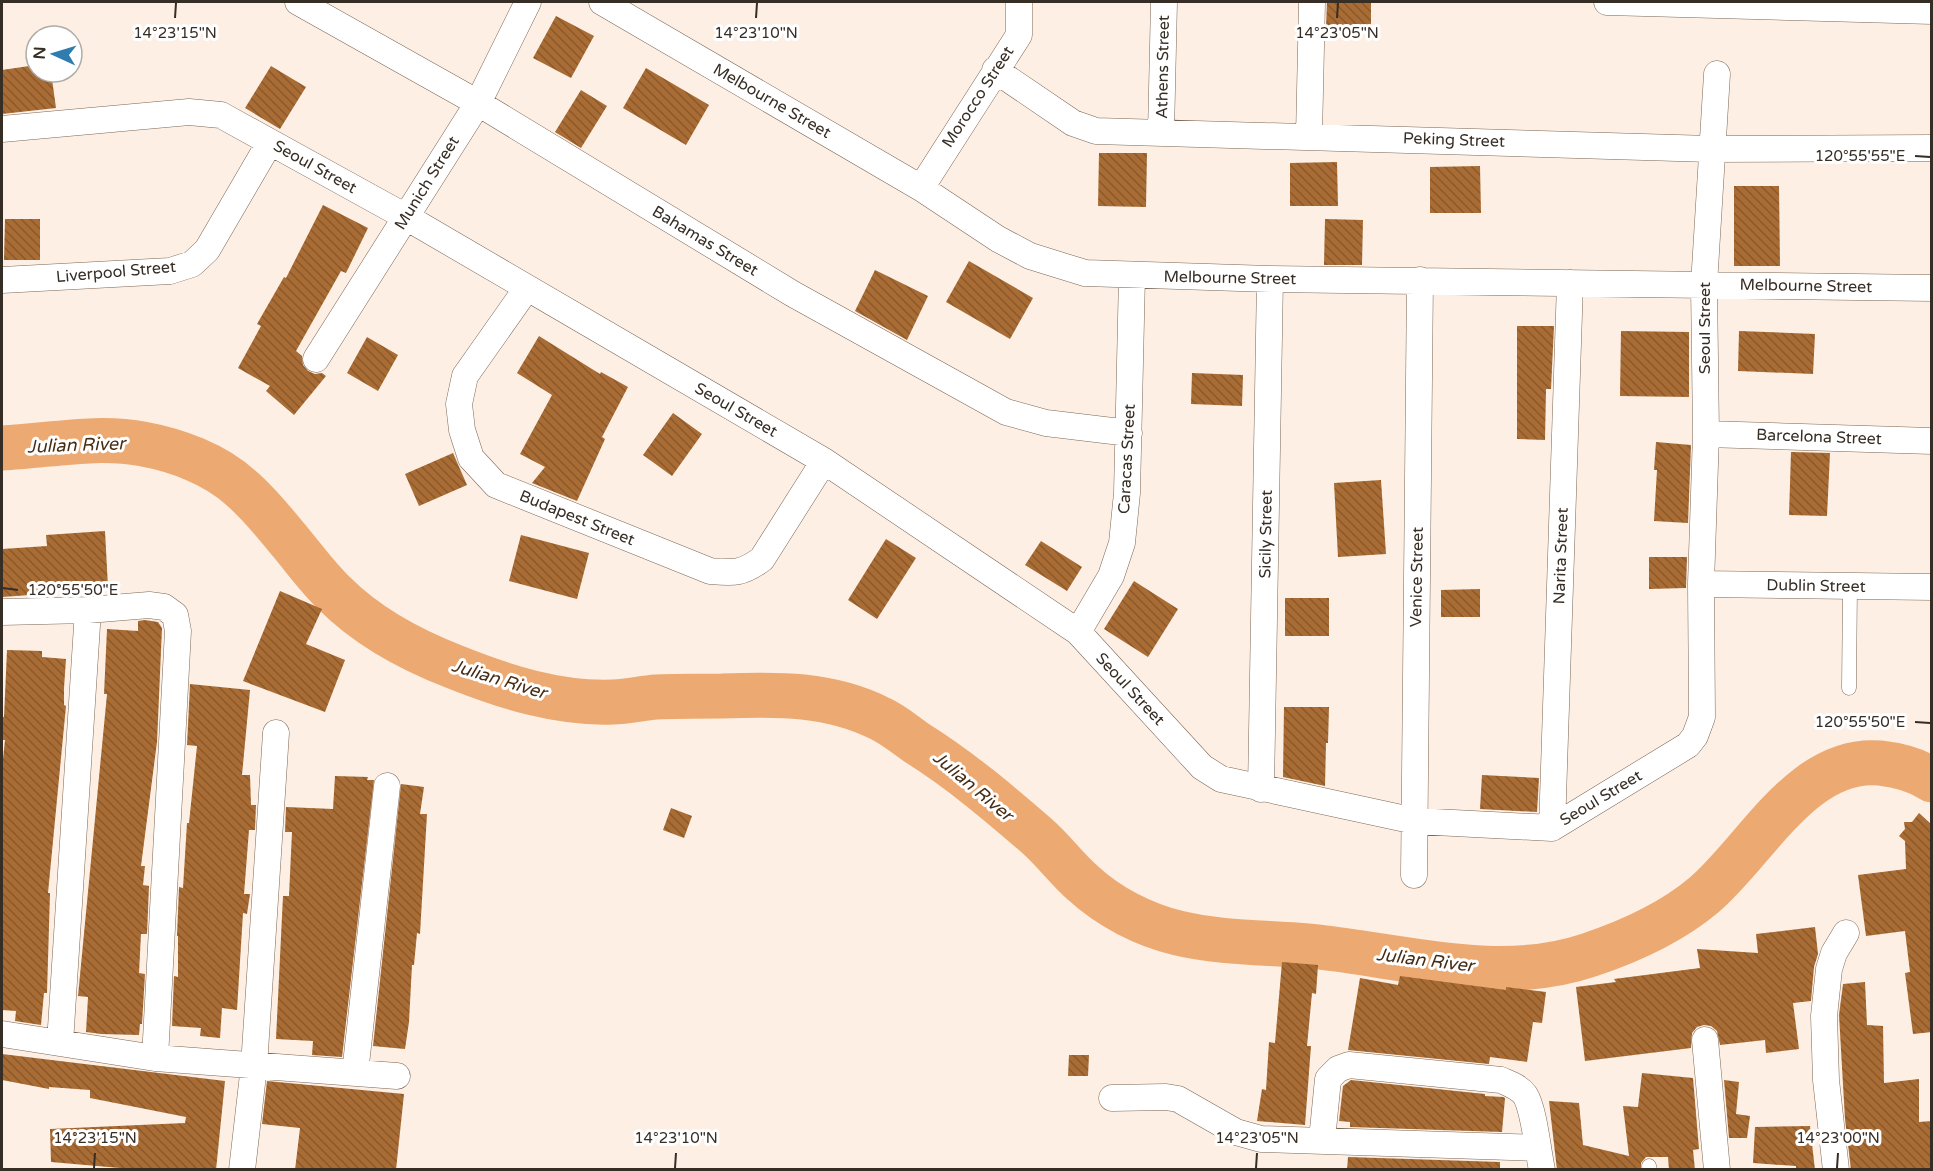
<svg xmlns="http://www.w3.org/2000/svg" width="1933" height="1171" viewBox="0 0 1933 1171" font-family="'Varela Round',sans-serif">
<style>
.lines{fill:none;stroke-linecap:round;stroke-linejoin:round}
.river{stroke:#ecaa72;stroke-width:45}
.building{fill:url(#building-back-hatch)}
.lane-casing{stroke:#7c6756;stroke-width:15}
.street-casing{stroke:#7c6756;stroke-width:27}
.lane{stroke:#fff;stroke-width:14}
.street{stroke:#fff;stroke-width:26}
.ticks{fill:none;stroke:#362d25;stroke-width:2}
.labels{text-anchor:middle;dominant-baseline:central;stroke-width:6;stroke-linejoin:round;paint-order:stroke}
.street-label{font-size:16px;fill:#362d25;stroke:#fff}
.water-label{font-size:18px;font-style:italic;fill:#482d15;stroke:#fff}
.ticks-label{font-size:15px;text-anchor:middle;fill:#362d25;stroke:#fff;stroke-width:6;stroke-linejoin:round;paint-order:stroke}
</style>
<defs>
<pattern id="building-back-hatch" width="6" height="6" patternUnits="userSpaceOnUse" patternTransform="scale(1.5)"><rect width="6" height="6" fill="#a96c34"/><path d="M-1 5l2 2M0 0l6 6M5-1l2 2" fill="none" stroke="#8a592c"/></pattern>
</defs>
<rect width="100%" height="100%" fill="#fdefe3"/>
<g class="lines">
<path class="river" d="M2,448C48,446 96,435 143,444C176,450 215,464 241,488C260,504 276,525 292,544C306,561 319,579 335,594C368,627 411,650 455,667C505,687 558,704 613,702C628,702 642,698 656,697C678,696 700,696 722,696C777,694 830,693 881,719C894,725 905,735 917,743C960,770 999,803 1037,836C1054,851 1067,869 1083,883C1109,907 1144,925 1178,933C1224,944 1273,942 1319,947C1408,957 1501,985 1589,955C1628,942 1672,922 1704,895C1756,851 1802,756 1880,763C1898,765 1917,770 1932,780"/>
</g>
<path class="building" d="M1327,2H1371V26L1326,27Z
M556,16L594,36L571,78L533,58Z
M36,65V72H51L56,108L2,114V70Z
M271,66L306,87L280,129L245,108Z
M646,68L709,105L686,145L623,108Z
M581,90L607,106L581,148L555,132Z
M1099,153H1147L1146,207L1098,206Z
M1337,162L1338,206H1290V163Z
M1480,166L1481,213H1430V167Z
M1734,186H1779L1780,266H1734Z
M323,205L368,228L346,273L341,271L296,351L302,356L303,365L308,371L315,374L322,373L326,376L294,415L266,391L270,386L238,368L261,326L257,324L284,277L286,278Z
M5,219H40V260H4Z
M1325,219L1363,220L1362,265H1324Z
M969,261L1033,298L1010,339L946,302Z
M875,270L928,296L907,340L855,311Z
M1517,326H1554L1551,389H1546L1545,440L1517,439Z
M1621,331L1689,332V397L1620,396Z
M1739,331L1815,334L1813,374L1738,371Z
M539,336L600,374L601,372L628,387L602,437L605,439L577,501L532,483L545,467L520,454L552,395L517,373Z
M367,337L398,355L378,391L347,373Z
M1192,373L1243,375L1242,406L1191,404Z
M673,413L702,434L672,476L643,455Z
M1656,442L1691,445L1688,523L1654,521L1657,470H1654Z
M1791,452L1830,453L1827,516L1789,515Z
M453,453L467,485L419,506L405,474Z
M1381,480L1386,554L1338,557L1334,483Z
M105,531L108,587L44,591V594L2,597V549L47,546L46,535Z
M521,535L589,553L577,599L509,581Z
M886,539L916,558L877,619L848,600Z
M1041,541L1082,567L1067,591L1025,565Z
M1649,557H1687L1686,588L1649,589Z
M1134,581L1178,609L1148,657L1104,629Z
M1480,589V617H1441V590Z
M280,591L322,609L306,644L345,660L325,712L243,681Z
M1285,598H1329V636H1285Z
M145,620L158,622L162,628L157,742L141,866H145L143,885L149,886L147,934H141L139,973L145,974L142,1024H140L139,1035L101,1034L86,1032L88,997L78,996L107,694H104L107,629L138,631V621Z
M7,650L42,651V657L66,659L64,688V705L66,706L48,893H50L47,993H44L41,1025L15,1021L16,1011L2,1010V768L5,740H2V717H4Z
M190,684L250,690L242,775H250L251,805H256L255,830H249L244,894H250L247,914L243,913L237,1010L222,1008L220,1038L200,1036L201,1028L172,1026L174,976L178,977V936H177L179,887L183,888L187,823H189L197,746L187,745Z
M1284,707H1329L1328,743H1326L1325,786L1283,777Z
M1482,775L1539,778L1537,812L1480,809Z
M335,776L368,777L367,780H374L342,1057L312,1055L313,1041L276,1039L283,896H289L292,832H285L286,807L333,809Z
M401,784L424,787L420,814H427L420,934L417,933L414,965H412L409,1022L405,1049L373,1046Z
M671,808L692,816L684,838L663,830Z
M1919,813L1932,825V1032L1913,1034L1905,973L1910,972L1905,931L1866,936L1858,875L1906,869L1905,841L1899,836L1905,829L1904,822H1912Z
M1815,927L1818,954L1814,967L1811,1001L1793,1003L1799,1049L1766,1053L1765,1040L1720,1045L1717,1031L1711,1026L1704,1025L1697,1027L1692,1033L1691,1048L1585,1061L1576,987L1616,982L1614,979L1700,968L1697,949L1758,953L1756,934Z
M1282,962L1318,965L1316,994L1312,993L1307,1046H1311L1305,1125L1257,1121L1262,1089L1266,1090L1269,1042L1275,1043Z
M1400,976L1506,990V987L1546,992L1542,1023L1533,1022L1527,1062L1490,1057L1489,1064L1348,1050L1360,978L1398,985Z
M1865,982L1867,1025L1883,1026L1884,1083L1919,1079V1122L1932,1121V1170H1851L1845,1119L1839,1015L1843,984Z
M2,1054L225,1081L216,1170H120V1168L51,1162L50,1129L185,1123L186,1117L90,1098V1090L49,1087V1089L2,1080Z
M1069,1055H1089L1088,1076H1068Z
M1642,1073L1693,1078L1699,1149L1693,1150L1695,1170H1669L1668,1157H1646L1641,1163V1170H1557L1549,1101L1579,1103L1583,1145L1629,1156L1623,1106L1638,1107Z
M1351,1080L1485,1094V1096L1503,1097L1505,1098L1502,1132L1350,1127V1122L1339,1121L1343,1086Z
M1724,1080L1739,1082L1736,1114L1750,1116L1747,1138H1729Z
M267,1081L404,1094L396,1170H295L300,1128L262,1124Z
M1810,1126L1815,1170H1796V1166L1753,1163L1755,1127Z
M1348,1157L1500,1162V1170H1347Z"/>
<g class="lines">
<defs>
<path id="lane" d="M1849,688L1850,587
M1649,1166L1650,1170"/>
<path id="street" d="M298,2L478,103L793,294L1006,412L1046,423L1129,433
M602,2L921,188L998,239L1030,256L1085,273L1270,279L1932,288
M1607,2L1932,11
M995,70L1073,123L1096,131L1711,149L1932,148
M2,129L189,112L221,115L406,217L824,461L1078,632L1202,767L1221,779L1415,821L1552,828L1688,745L1695,736L1702,717L1701,584L1706,434L1704,285L1717,74
M1161,133L1164,2
M1309,136L1312,2
M921,188L1019,35V2
M2,280L170,271L192,264L207,250L270,142
M527,288L465,376L459,404L462,430L471,458L496,485L710,571C734,573 742,574 762,559L824,461
M316,359L478,103L528,2
M1706,434L1932,441
M1701,584L1932,587
M2,612L88,610L149,605L164,607L175,615L178,631L155,1058
M1078,632L1111,576L1122,543L1127,493L1132,276
M1261,789L1270,279
M1552,828L1570,283
M1414,875L1420,280
M2,1034L155,1058L397,1076
M1705,1040L1717,1170
M60,1043L88,610
M355,1073L387,786
M1112,1098L1166,1097L1178,1099L1236,1132L1261,1139L1538,1148
M1322,1140L1328,1079L1338,1069L1349,1065L1501,1080C1510,1084 1519,1087 1525,1095C1534,1109 1538,1152 1542,1170
M242,1170L254,1066L276,733
M1836,1170L1826,1080L1824,1016L1829,969L1834,953L1846,933"/>
</defs>
<use href="#lane" class="lane-casing"/>
<use href="#street" class="street-casing"/>
<use href="#lane" class="lane"/>
<use href="#street" class="street"/>
</g>
<path class="ticks" d="M175,18L176,3M756,18L757,3M1337,18L1338,3M1915,156L1930,157M3,588L18,590M1915,722L1930,723M94,1168L95,1153M675,1168L676,1153M1256,1168L1257,1153M1837,1168L1838,1153"/>
<g class="labels">
<g class="street-label">
<text transform="translate(1163 67) rotate(-89)">Athens Street</text>
<text transform="translate(978 97) rotate(-57)">Morocco Street</text>
<text transform="translate(772 101) rotate(30)">Melbourne Street</text>
<text transform="translate(1454 140) rotate(2)">Peking Street</text>
<text transform="translate(315 167) rotate(29)">Seoul Street</text>
<text transform="translate(427 183) rotate(-58)">Munich Street</text>
<text transform="translate(705 241) rotate(31)">Bahamas Street</text>
<text transform="translate(116 272) rotate(-5)">Liverpool Street</text>
<text transform="translate(1230 278) rotate(1)">Melbourne Street</text>
<text transform="translate(1806 286) rotate(1)">Melbourne Street</text>
<text transform="translate(1705 328) rotate(-90)">Seoul Street</text>
<text transform="translate(736 410) rotate(30)">Seoul Street</text>
<text transform="translate(1819 437) rotate(2)">Barcelona Street</text>
<text transform="translate(1127 459) rotate(-87)">Caracas Street</text>
<text transform="translate(577 518) rotate(22)">Budapest Street</text>
<text transform="translate(1266 534) rotate(-89)">Sicily Street</text>
<text transform="translate(1561 556) rotate(-88)">Narita Street</text>
<text transform="translate(1417 577) rotate(-89)">Venice Street</text>
<text transform="translate(1816 586) rotate(1)">Dublin Street</text>
<text transform="translate(1130 689) rotate(47)">Seoul Street</text>
<text transform="translate(1601 798) rotate(-31)">Seoul Street</text>
</g>
<g class="water-label">
<text transform="translate(76 445) rotate(-2)">Julian River</text>
<text transform="translate(499 679) rotate(17)">Julian River</text>
<text transform="translate(973 786) rotate(40)">Julian River</text>
<text transform="translate(1425 960) rotate(7)">Julian River</text>
</g>
</g>
<g class="ticks-label">
<text x="175" y="38">14°23'15"N</text>
<text x="756" y="38">14°23'10"N</text>
<text x="1337" y="38">14°23'05"N</text>
<text x="1860" y="161">120°55'55"E</text>
<text x="73" y="595">120°55'50"E</text>
<text x="1860" y="727">120°55'50"E</text>
<text x="95" y="1143">14°23'15"N</text>
<text x="676" y="1143">14°23'10"N</text>
<text x="1257" y="1143">14°23'05"N</text>
<text x="1838" y="1143">14°23'00"N</text>
</g>
<rect width="1933" height="1171" fill="none" stroke="#362d25" stroke-width="6"/>
<g transform="translate(54 54) rotate(274)"><circle r="28" fill="#ffffff" stroke="#afaba8" stroke-width="1.5"/>
<path d="M0-4.5L10 22L0 15L-10 22Z" fill="#2f7daf"/>
<text y="-9" font-size="16" font-weight="bold" text-anchor="middle" fill="#362d25">N</text>
</g>
</svg>
